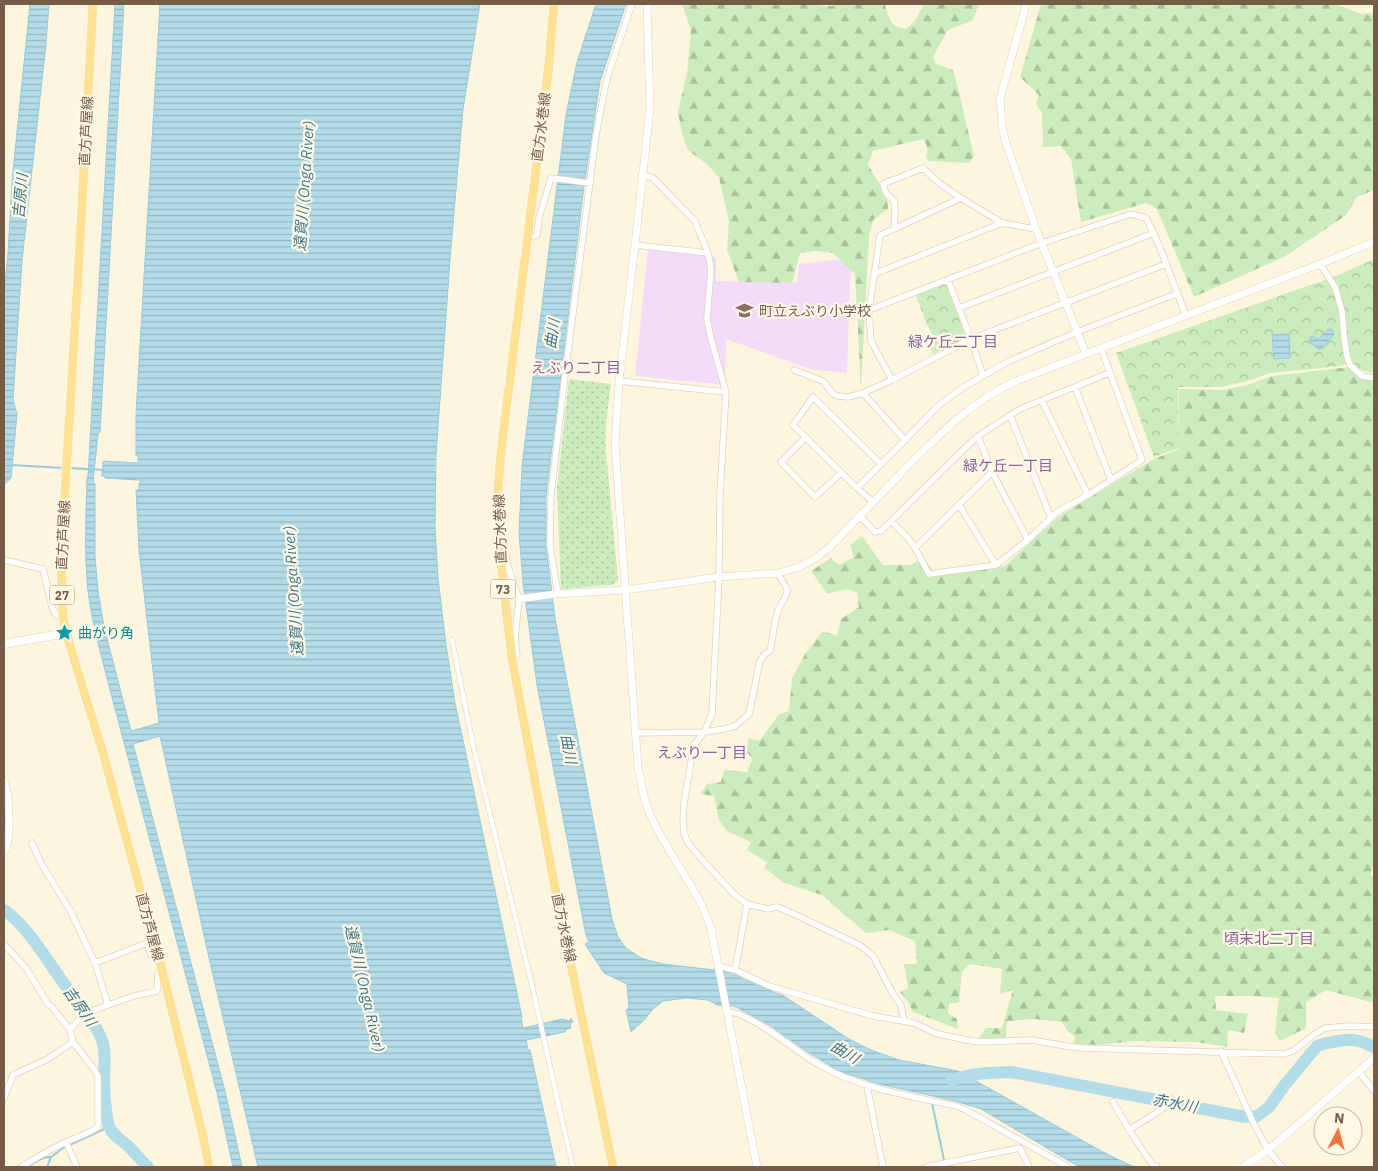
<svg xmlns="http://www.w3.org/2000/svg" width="1378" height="1171" viewBox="0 0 1378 1171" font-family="'IBM Plex Sans','Noto Sans JP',sans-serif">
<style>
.education{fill:#f2dcfa}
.grass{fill:url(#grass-dots)}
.forest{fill:url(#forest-firs)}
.park{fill:url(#park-crowns)}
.water{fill:url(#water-rules);stroke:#98cbdb}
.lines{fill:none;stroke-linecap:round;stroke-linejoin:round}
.stream{stroke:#98cbdb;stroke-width:2}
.river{stroke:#b3dce9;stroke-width:12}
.pedestrian-casing{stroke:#e3d1bb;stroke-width:5.5}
.minor-casing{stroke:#e3d1bb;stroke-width:7}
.tertiary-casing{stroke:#e3d1bb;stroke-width:8}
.secondary-casing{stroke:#e8d3b8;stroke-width:9}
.primary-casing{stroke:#fff;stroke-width:10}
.pedestrian{stroke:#fff;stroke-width:4.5}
.minor{stroke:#fff;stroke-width:5.5}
.tertiary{stroke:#fff;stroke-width:7}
.secondary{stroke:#fff;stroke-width:8}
.primary{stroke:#ffe195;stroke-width:9}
.labels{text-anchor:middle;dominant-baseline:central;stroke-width:4.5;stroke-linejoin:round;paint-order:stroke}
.shield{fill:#fff8e7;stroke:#9f8a76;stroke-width:1}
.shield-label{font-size:12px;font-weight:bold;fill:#765b45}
.street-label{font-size:14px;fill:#765b45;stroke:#fff8e7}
.education-label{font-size:14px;fill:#785e54;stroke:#fff8e7;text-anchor:start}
.culture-label{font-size:14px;fill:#0d838f;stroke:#fff8e7;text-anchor:start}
.water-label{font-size:15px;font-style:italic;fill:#3d788c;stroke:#fff8e7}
.neighbourhood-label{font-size:15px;fill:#8c609a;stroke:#fff8e7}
</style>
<defs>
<pattern id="grass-dots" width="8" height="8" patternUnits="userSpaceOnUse" patternTransform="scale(1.25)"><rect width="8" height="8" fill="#ccecbd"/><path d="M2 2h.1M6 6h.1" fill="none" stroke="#aac29b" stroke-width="1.8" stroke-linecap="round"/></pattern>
<pattern id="forest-firs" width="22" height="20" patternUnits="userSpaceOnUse" patternTransform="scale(1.25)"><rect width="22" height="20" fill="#ccecbd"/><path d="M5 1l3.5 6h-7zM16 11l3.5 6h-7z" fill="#aac29b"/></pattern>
<pattern id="park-crowns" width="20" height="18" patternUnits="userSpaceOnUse" patternTransform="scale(1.25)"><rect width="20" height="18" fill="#ccecbd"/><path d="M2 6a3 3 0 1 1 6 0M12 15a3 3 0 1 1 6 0" fill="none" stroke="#aac29b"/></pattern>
<pattern id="water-rules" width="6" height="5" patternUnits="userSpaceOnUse" patternTransform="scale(1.25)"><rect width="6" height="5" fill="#b3dce9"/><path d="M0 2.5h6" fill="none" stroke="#96b5bf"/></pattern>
</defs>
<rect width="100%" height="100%" fill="#fef5df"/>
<path class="education" d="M648,249L716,257V281L797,283L799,264L851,258L847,373L810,369L726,339L725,385L635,376Z"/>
<path class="grass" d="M569,379L611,384L606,424V452L618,580L613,585L561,589L557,487Z"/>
<path class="forest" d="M682,4H820L823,6H832L835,4H885C888,18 891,27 906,29L915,21L924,4H979L973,20L948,30L933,57L936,64L953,70L959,92L974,156L969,163L929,161L926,158C928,151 928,145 923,139L873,151L868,165L887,196L888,209L873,220L869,236L861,388L855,274L833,253L816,251L800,253L792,283L739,282L727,250L729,221L719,178L708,165L688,150L682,134L678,112L687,73L691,30Z
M1041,4H1336L1361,14L1374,13V190L1357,197L1345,216L1284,257L1194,297L1157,209L1146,203L1081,222L1071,159L1061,146L1043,147L1042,113L1036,104L1039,95L1020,77Z
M1349,367L1361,379L1374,380V865L1370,875L1374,877V1003L1326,990L1306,1002V1028L1280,1041L1275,1033L1279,998L1254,996H1215L1216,1010L1248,1014L1244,1033L1228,1030L1227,1047L1196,1042L1133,1041L1099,1045L1074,1044L1075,1036L1068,1032L1062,1022L1035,1019L1007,1021L1006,1038H979L986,1028H1002L1013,990L1000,994L1002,969L970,964L962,972L959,1002L949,1004L948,1013L957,1019L958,1029L913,1012L908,1002L900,992L908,988L904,964H917L915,941L890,930L866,933L822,895L784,883L765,868L767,862L747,850L751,842L727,831L719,820L714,796L700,794L707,784L721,782L724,770L747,772L753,758L747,753L748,739L760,740L779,714L789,711L792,679L805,654L823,631L837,636L841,619L859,607L857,593L848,589L827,594L811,571L831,558L839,565L854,557L850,545L862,536L883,565H911L923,557L937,576L1005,566L1058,517L1154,459L1179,449V389L1223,390L1247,385L1272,376Z"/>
<path class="park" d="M1374,259V373L1363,371L1354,364L1331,367L1270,373L1247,381L1222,387H1178L1179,448L1154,457L1116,353L1336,276Z
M943,284L946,285L965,334L963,339L933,354L930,348L935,346V338L926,323L916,295Z"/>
<path class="water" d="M30,4H49L46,44L22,261L13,400L17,414L11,478L4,485V292L8,253L12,181Z
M115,4H124L100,432L98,434L93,482L95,484V556L98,591L104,627L131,731L159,723L139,550L136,490H139V484L141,482L140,480H137L105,478V476H102V475L103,462L104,461L138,463V456L136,455V414L160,4H480L463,109L451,247L436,455L435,528L438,578L446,645L455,703L522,1017L521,1018L523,1028L562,1019L570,1021L571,1018L573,1022L570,1023L571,1028L565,1030V1032L526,1040L528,1050H530L556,1167H258L209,958L160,736L133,744L225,1091L242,1167H233L217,1093L109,686C101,654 92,623 88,591C84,553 86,516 87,478L88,476Z
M596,4H626L600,81L584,186L546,496V546L555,618L612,919L618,937L626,948L641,958L662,964L733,972L743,979L784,996L849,1039L871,1050L899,1060L958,1071L1103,1152L1134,1167H1079L981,1109L955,1101L879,1084L839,1071L806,1051L769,1025L734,1006L717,1005L708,1000L686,998L663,1001L652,1010L644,1020L631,1032L626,1010L629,1008L627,984L604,973L585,944L589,942L586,935L537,685L523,583L519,533L522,466L566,115L577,62Z
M1330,329L1333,331L1334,334L1322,349H1318L1310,342V338L1311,336L1318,339L1327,330Z
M1289,334L1290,358L1274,359L1272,335Z"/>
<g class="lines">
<path class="stream" d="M11,465L64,468
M69,468L104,470
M932,1103L944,1160
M27,1167C34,1163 42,1156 51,1157
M47,1167L51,1157L63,1148L109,1127"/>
<path class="river" d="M4,910C29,927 49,964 68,989C80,1006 96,1022 103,1043C106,1056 104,1068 104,1081C104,1090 106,1117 109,1126C112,1135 121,1140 127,1145C134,1152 141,1160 148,1167
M952,1080C971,1073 991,1073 1011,1072L1245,1117L1257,1116L1269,1107L1284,1086L1317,1046C1322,1044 1328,1043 1333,1042C1351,1038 1358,1039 1374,1047"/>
<defs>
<path id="pedestrian" d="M452,640L473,745L532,985L561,1116L573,1167"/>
<path id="minor" d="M642,174L653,178L695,221L708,253L711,269L707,319L711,339L726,392L720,494L719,577L712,714L704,732L694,745L684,803L683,821L684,833L688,843L707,865L735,895L747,904L768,909L777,907L792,913L861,946L873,956L893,994L901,1005L904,1021
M894,229L961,198
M527,239L537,235L539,218L551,178L590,183
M635,245L708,253
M1320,264L1335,287L1342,311L1344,336L1347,356L1350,365L1362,376L1374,378
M874,274L1002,223
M948,280L971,339L983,376
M959,308L1154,233
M869,310L1042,243L1131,214L1146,218C1163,249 1172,283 1186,315
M794,370L823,381L833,394L838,396L848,397L863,393L892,380L971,339L1166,264
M892,380L871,341L869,310L880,235L894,229L895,210L894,201L886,193L883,184L923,168L939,183L961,198L1002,223L1036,229
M619,381L726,392
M1075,387L1111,480
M863,393L905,440L939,405L962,388L1007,362L1077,332L1176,294
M1042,401L1088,495
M1010,415L1051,518
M978,436L992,472L1028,540
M806,437L781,462L815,497L841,473
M992,472L915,548L929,574L996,565L1028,540L1057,512L1088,495L1142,460L1101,348
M857,488L905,440
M873,502L857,488L793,425L813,397L880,463
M959,505L996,565
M860,516L875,532L881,531L965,448L978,436L1020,409L1109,373
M892,522L908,538L915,548
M499,540L504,548L508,567L519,599L515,638L517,655L512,659
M4,560L43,569L52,606L55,614L63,618
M558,594L550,546L551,495L565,375L596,135L607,78L632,4
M636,733L704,732L724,729L735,726L749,714L760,661L764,655L770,651C774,636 773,622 779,608C781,603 788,596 787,590C786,584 780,579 778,573
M32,843L42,865L71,912L95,963L108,1005C92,1011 80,1014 70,1030
M4,944L26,968L48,1004L52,1007L70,1030L73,1042L94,1069L98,1076V1127C88,1134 77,1137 66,1142C50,1149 36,1158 21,1167
M95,963L147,943L151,955L161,966L158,974L157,991L134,996L108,1005
M718,966L735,970L769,986L873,1016L914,1023L938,1034L966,1040L980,1042L1032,1040L1066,1046L1082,1048L1284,1054L1293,1051L1315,1034L1325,1028L1349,1026L1374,1027
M735,970L747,904
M727,1012C748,1010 800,1055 821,1066C863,1089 910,1096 956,1106L966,1110L1068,1167
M1221,1051L1253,1122L1268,1150L1282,1167
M1359,1072L1374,1091
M867,1086L883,1167
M4,1098L13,1075L46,1060L73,1042
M1113,1102L1131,1133L1152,1164L1157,1167
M1129,1130L1161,1110L1171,1098
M66,1142L77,1167
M926,1167L1020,1148L1029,1167"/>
<path id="tertiary" d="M647,4L650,109L635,245L619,381L615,444L638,767C641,782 643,797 649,812C666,853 698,887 711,929L757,1167
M1025,4V9L1000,99L1002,126L1005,140L1036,229L1086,354
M519,599L555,594L626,590L719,577L778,573L799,567L816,558L830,547C855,521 880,495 905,469C941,433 969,403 1016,381L1320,264L1374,242
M4,781C5,786 7,791 8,797C9,808 11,845 4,852
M1243,1167L1268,1150L1374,1058"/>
<path id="secondary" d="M4,644L66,633"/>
<path id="primary" d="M93,4L79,259L61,558L63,618L66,633L103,753L161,966L203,1136L209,1167
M554,4L548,73L501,452L498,490V539L512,659L556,893L613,1167"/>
</defs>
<use href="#pedestrian" class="pedestrian-casing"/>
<use href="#minor" class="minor-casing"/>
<use href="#tertiary" class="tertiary-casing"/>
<use href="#secondary" class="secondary-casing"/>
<use href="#primary" class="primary-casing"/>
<use href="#pedestrian" class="pedestrian"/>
<use href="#minor" class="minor"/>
<use href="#tertiary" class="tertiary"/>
<use href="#secondary" class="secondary"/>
<use href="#primary" class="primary"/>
</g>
<defs>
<symbol id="school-bare" viewBox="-9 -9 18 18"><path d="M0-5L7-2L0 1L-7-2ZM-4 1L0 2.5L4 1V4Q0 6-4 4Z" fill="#8d6e63" stroke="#fff8e7" stroke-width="2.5" paint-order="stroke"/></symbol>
<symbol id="sight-bare" viewBox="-9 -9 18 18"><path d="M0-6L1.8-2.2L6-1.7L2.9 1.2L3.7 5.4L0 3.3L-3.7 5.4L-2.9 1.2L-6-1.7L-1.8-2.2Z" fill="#0f9aa8" stroke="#fff8e7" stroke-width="2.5" paint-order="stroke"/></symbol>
</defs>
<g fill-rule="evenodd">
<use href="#school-bare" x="732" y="298" width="25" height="25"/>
<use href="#sight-bare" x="52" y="620" width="25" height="25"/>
</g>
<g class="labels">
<g class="shield">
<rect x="490.5" y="579.5" width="25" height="19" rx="4"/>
<rect x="49.5" y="585.5" width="25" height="19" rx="4"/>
</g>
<g class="shield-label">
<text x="503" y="589">73</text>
<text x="62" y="595">27</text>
</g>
<g class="street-label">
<text transform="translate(541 127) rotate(-83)">直方水巻線</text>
<text transform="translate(86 131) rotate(-87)">直方芦屋線</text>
<text transform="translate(500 529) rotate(-92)">直方水巻線</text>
<text transform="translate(63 535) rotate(-87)">直方芦屋線</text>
<text transform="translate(150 927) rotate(75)">直方芦屋線</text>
<text transform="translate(564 928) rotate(78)">直方水巻線</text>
</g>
<g class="education-label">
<text x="759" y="311">町立えぶり小学校</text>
</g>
<g class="culture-label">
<text x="78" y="633">曲がり角</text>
</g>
<g class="water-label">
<text transform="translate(304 186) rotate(-86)">遠賀川 (Onga River)</text>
<text transform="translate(20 196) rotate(-85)">吉原川</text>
<text transform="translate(552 334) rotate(-82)">曲川</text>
<text transform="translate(293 591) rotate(-94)">遠賀川 (Onga River)</text>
<text transform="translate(569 749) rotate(79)">曲川</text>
<text transform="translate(365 988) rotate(77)">遠賀川 (Onga River)</text>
<text transform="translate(80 1006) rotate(55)">吉原川</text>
<text transform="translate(845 1052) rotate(30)">曲川</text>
<text transform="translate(1175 1103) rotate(11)">赤水川</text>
</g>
<g class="neighbourhood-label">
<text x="953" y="341">緑ケ丘二丁目</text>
<text x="576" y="367">えぶり二丁目</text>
<text x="1008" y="465">緑ケ丘一丁目</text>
<text x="702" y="752">えぶり一丁目</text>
<text x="1269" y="938">頃末北二丁目</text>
</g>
</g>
<rect width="1378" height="1171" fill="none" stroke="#765b45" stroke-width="10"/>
<g transform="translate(1338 1131) rotate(6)"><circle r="24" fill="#fff8e7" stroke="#c8b9a6"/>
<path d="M0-4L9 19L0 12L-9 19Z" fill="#f2743a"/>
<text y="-8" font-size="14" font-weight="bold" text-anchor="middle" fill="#765b45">N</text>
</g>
</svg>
